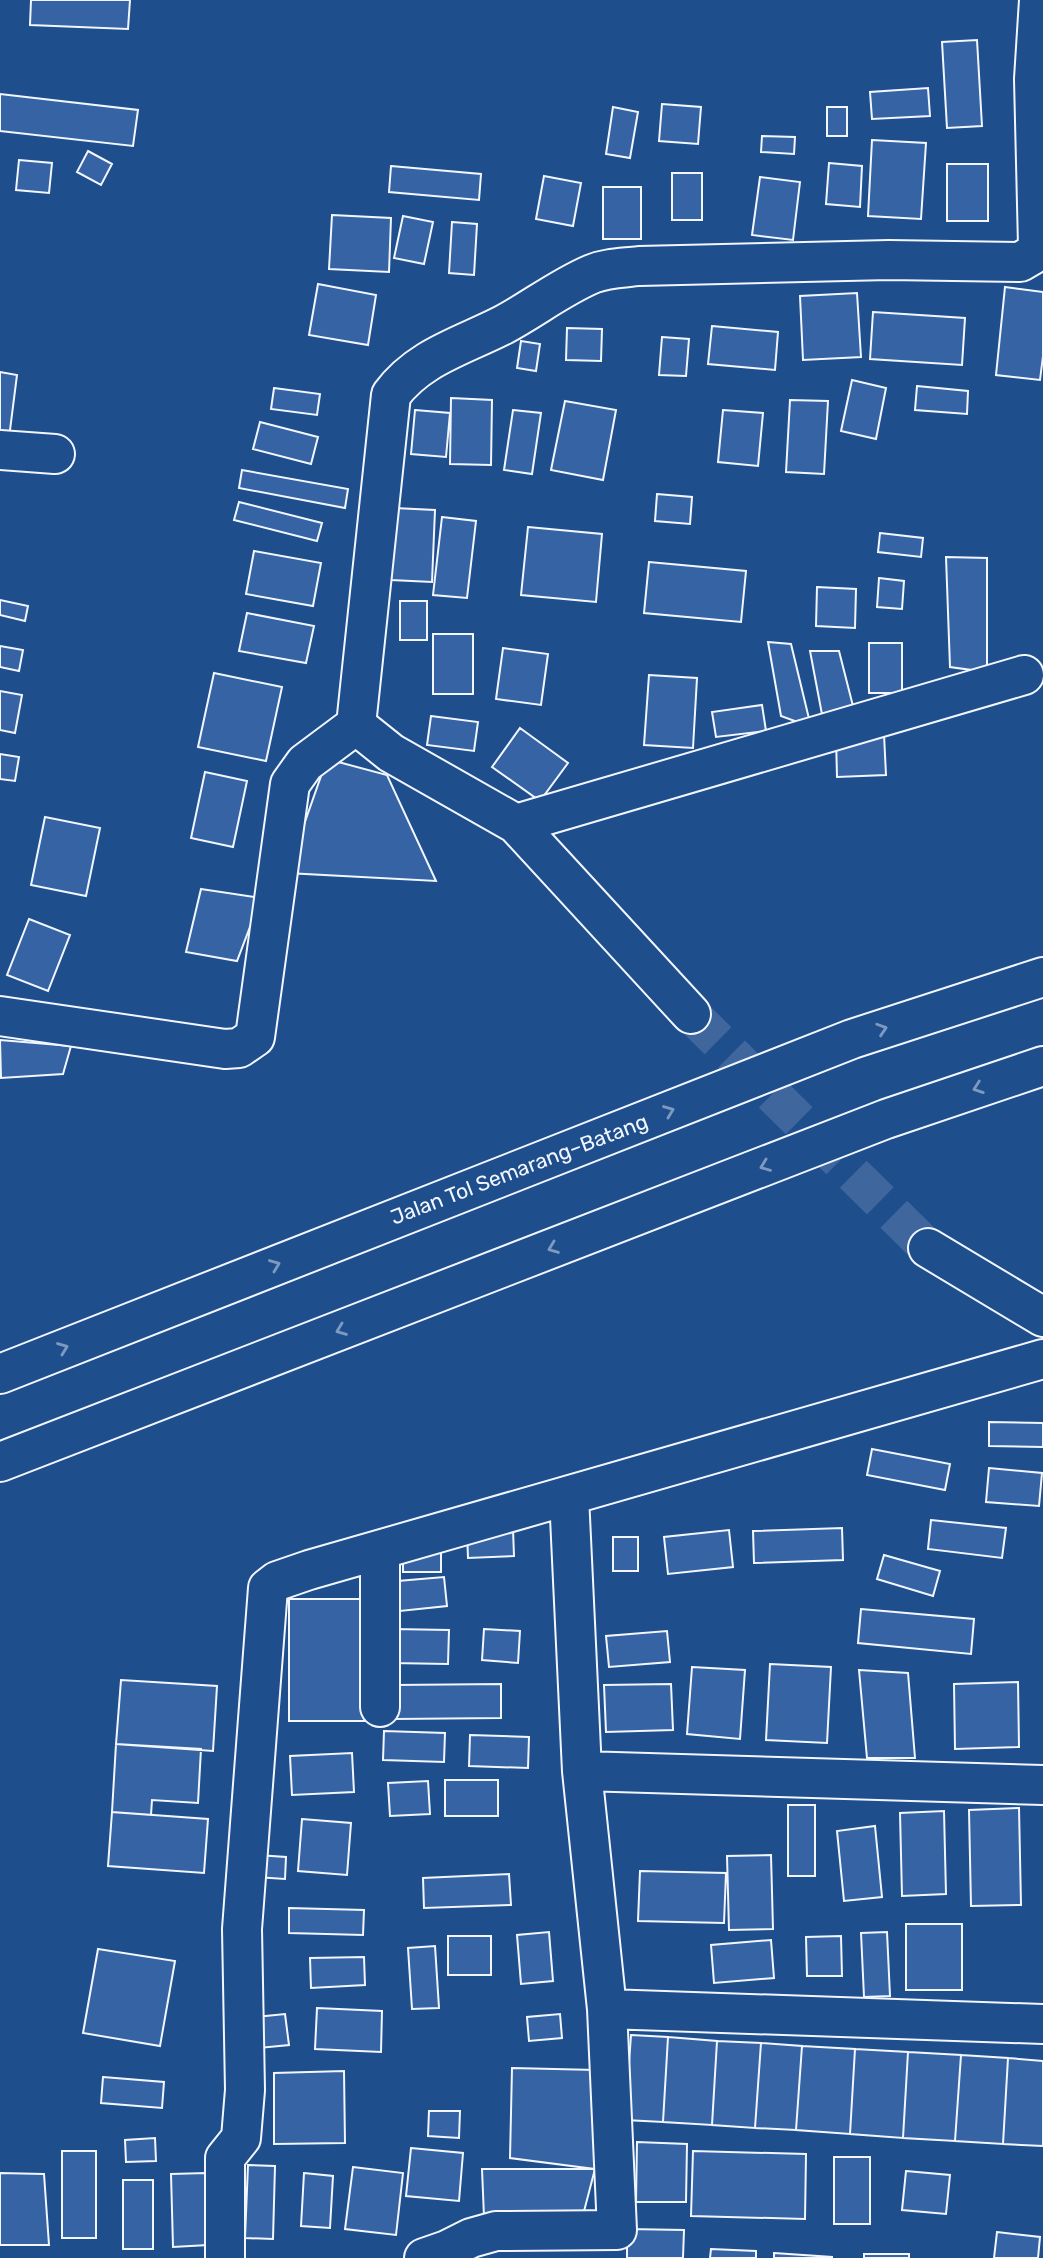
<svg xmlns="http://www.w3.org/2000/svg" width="1043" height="2258" viewBox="0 0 1043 2258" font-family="Rubik,sans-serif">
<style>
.building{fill:#3563a3;stroke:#f2f6ff;stroke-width:2}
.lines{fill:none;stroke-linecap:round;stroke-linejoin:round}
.minor-tunnel{stroke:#3f679d;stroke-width:38;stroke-dasharray:38 19;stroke-linecap:butt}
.minor-casing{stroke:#f2f6ff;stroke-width:42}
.highway-casing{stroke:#f2f6ff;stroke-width:42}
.minor{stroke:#1f4e8c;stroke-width:38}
.highway{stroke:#1f4e8c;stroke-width:38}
.oneway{stroke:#7e9ac0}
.labels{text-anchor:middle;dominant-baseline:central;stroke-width:5;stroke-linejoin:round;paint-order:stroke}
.street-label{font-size:21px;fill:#f2f6ff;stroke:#1f4e8c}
</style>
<rect width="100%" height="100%" fill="#1f4e8c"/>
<path class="building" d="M31,0H130L128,29L30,25Z
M977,40L982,126L947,128L942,42Z
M928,88L930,116L872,119L870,92Z
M0,94L138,110L133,146L0,131Z
M662,104L701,107L698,144L659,141Z
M613,107L638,112L630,158L606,154Z
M827,107H847V136H827Z
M762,136L795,137L794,154L761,152Z
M872,140L926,143L921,219L868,216Z
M88,151L112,164L101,185L77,172Z
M19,160L52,163L49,193L16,190Z
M829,163L862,166L860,207L826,204Z
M947,164H988V221H947Z
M391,166L481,174L479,200L389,192Z
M672,173H702V220H672Z
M544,176L581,183L573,226L536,219Z
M760,177L800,182L793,240L752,235Z
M603,187H641V239H603Z
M332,215L391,218L389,272L329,269Z
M403,216L433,222L424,264L394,258Z
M452,222L477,224L474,275L449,273Z
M318,284L376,295L368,345L309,335Z
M1005,287L1043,292V356L1040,380L996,375Z
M857,293L861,357L803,360L800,296Z
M873,312L965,318L962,365L870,359Z
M712,326L778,332L775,370L708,364Z
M567,328L602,329L601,361L566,360Z
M662,337L689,339L686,376L659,375Z
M521,341L540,344L536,371L517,368Z
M0,372L17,375L9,438L0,437Z
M852,380L886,388L876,439L841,431Z
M917,386L968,391L967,414L915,410Z
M274,388L320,394L317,415L271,409Z
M451,398L492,400L491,465L450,464Z
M790,400L828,401L824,474L786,472Z
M565,401L616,410L603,480L551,470Z
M415,410L450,413L446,457L411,454Z
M513,410L541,413L532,474L504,470Z
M723,410L763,413L758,466L718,462Z
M260,422L318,437L311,464L253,449Z
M242,470L348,489L345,508L239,488Z
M657,494L692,497L690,524L655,521Z
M239,502L322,523L317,541L234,520Z
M394,508L435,510L432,582L391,580Z
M442,517L476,521L467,598L433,595Z
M528,527L602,534L596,602L521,595Z
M880,533L923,538L921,557L878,552Z
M254,551L321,563L313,606L246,594Z
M946,557L987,558V672L950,667Z
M649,562L746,571L741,622L644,613Z
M879,578L904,581L902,609L877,607Z
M817,587L856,589L855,628L816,626Z
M0,600L28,606L25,621L0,615Z
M400,601H427V640H400Z
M247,613L314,626L306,663L239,651Z
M433,634H473V694H433Z
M768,642L791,644L811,727L781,716Z
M869,643H902V693H869Z
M0,646L23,650L19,671L0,667Z
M503,648L548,654L541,705L496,699Z
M810,651H839L853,706L824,725Z
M214,673L282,687L266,761L198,747Z
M649,675L697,678L693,748L644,745Z
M0,691L22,695L15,733L0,730Z
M762,705L766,731L716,737L712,712Z
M431,716L478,722L474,751L427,745Z
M520,728L568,763L540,801L492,767Z
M884,734L886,775L837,777L836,737Z
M0,754L19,757L15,781L0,779Z
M327,759L387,775L436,881L287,873Z
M205,772L247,781L233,847L191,838Z
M45,817L100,828L86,896L31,885Z
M201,889L261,898L237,961L186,952Z
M29,919L70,935L48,991L7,975Z
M0,1040L71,1046L63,1074L1,1078Z
M989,1422L1043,1423V1447L989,1446Z
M872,1449L950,1464L945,1490L867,1475Z
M989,1468L1042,1473L1039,1506L986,1502Z
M931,1520L1006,1528L1002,1558L928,1549Z
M842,1528L843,1560L754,1563L753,1531Z
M513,1529L514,1556L468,1558L467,1531Z
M729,1530L733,1567L668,1574L664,1537Z
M613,1537H638V1571H613Z
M403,1550H441V1572H403Z
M884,1555L940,1571L933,1596L877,1579Z
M444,1577L447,1606L400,1611L398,1581Z
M289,1599H368V1721H289Z
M861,1609L974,1619L971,1654L858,1643Z
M393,1629L449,1630L448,1664L392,1663Z
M484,1629L520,1631L518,1663L482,1660Z
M667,1631L670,1662L609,1667L606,1636Z
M770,1664L831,1667L827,1743L766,1740Z
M692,1667L745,1670L740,1739L687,1734Z
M859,1670L908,1673L915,1758H867Z
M121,1680L217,1686L213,1751L116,1744Z
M1018,1682L1019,1747L955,1749L954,1684Z
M501,1684V1718L395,1719V1685Z
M671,1684L673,1730L606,1732L604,1685Z
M384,1731L445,1733L444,1762L383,1760Z
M470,1735L529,1737L528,1768L469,1766Z
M116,1744L201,1749L198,1803L152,1800L151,1815L112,1812Z
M352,1753L354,1792L292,1795L290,1756Z
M445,1780H498V1816H445Z
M428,1781L430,1814L390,1816L388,1783Z
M788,1805H815V1876H788Z
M1019,1808L1021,1905L971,1906L969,1810Z
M944,1811L946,1894L902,1896L900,1813Z
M112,1812L208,1819L204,1873L108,1866Z
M302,1819L351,1823L347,1875L298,1871Z
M875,1826L882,1897L844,1901L837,1831Z
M257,1855L286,1857L285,1879L256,1877Z
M771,1855L773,1929L729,1930L727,1856Z
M640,1871L726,1873L724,1923L638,1921Z
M509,1874L511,1905L424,1908L423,1878Z
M289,1908L364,1910L363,1935L289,1933Z
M906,1924H962V1990H906Z
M549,1932L553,1981L521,1984L517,1935Z
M887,1932L890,1996L864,1997L861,1933Z
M448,1936H491V1975H448Z
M841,1936L842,1976H807L806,1937Z
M771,1940L774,1978L714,1983L711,1945Z
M435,1946L439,2008L412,2009L408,1948Z
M98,1949L175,1961L160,2046L83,2033Z
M364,1957L365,1985L311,1988L310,1958Z
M317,2008L382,2011L381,2052L315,2049Z
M285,2014L289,2045L259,2048L256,2017Z
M560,2014L562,2038L529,2041L527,2017Z
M631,2035L668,2037L663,2122L625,2120Z
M668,2037L717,2041L712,2125L663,2122Z
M717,2041L761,2043L755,2128L712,2125Z
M761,2043L802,2046L796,2130L755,2128Z
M802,2046L855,2049L850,2134L796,2130Z
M855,2049L908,2052L903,2138L850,2134Z
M908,2052L961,2055L955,2141L903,2138Z
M961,2055L1008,2058L1003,2144L955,2141Z
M1008,2058L1043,2061V2146L1003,2144Z
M512,2068L596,2070L595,2169L510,2158Z
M344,2071L345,2143L274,2144V2073Z
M103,2077L164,2082L162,2108L101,2103Z
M429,2111H460L459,2138L428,2136Z
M155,2138L156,2161L126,2162L125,2140Z
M637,2142L687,2144L686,2202H636Z
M411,2148L463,2153L459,2201L406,2196Z
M62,2151H96V2238H62Z
M693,2151L806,2154L805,2219L691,2216Z
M834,2157H870V2224H834Z
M248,2165L275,2166L273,2239L245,2238Z
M353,2167L403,2173L396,2235L345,2229Z
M482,2169H595L582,2219L484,2217Z
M906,2171L950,2175L946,2214L902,2210Z
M0,2173L44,2174L49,2245H0Z
M206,2173L208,2245L173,2247L171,2174Z
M304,2173L333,2176L330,2228L301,2226Z
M123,2180H153V2249H123Z
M627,2229L684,2230L683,2258H627Z
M997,2232L1040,2237L1038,2258H994Z
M711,2249L756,2251V2258H710Z
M774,2253L832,2257V2258H774Z
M864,2254H909V2258H864Z"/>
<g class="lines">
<path class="minor-tunnel" d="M691,1014L928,1248"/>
<defs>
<path id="minor" d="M0,450L55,454
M516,824L1024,675
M691,1014L516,824L391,753L356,725L391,395C419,357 462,346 503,325C533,309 561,287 592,274C606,268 623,268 639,266L889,260L1020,262L1032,255L1038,246L1034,79L1039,0
M0,1016L225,1049L239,1048L255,1037L290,784L305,763L356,725
M928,1248L1043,1317
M569,1496L582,1771
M380,1550V1707
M607,2009L1043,2024
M225,2258V2158L241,2138L245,2090L242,1929L268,1588L277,1581L309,1570L1043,1359
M424,2258L447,2250L471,2238L496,2231L617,2230L607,2009L582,1771L1043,1785"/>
<path id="highway" d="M0,1374L852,1039L1043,977
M0,1462L886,1119L1043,1066"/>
</defs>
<use href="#minor" class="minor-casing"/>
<use href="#highway" class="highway-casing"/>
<use href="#minor" class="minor"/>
<use href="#highway" class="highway"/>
</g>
<defs><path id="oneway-chevron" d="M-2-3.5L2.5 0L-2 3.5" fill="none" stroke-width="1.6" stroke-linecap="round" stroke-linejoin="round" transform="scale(1.75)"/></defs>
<g class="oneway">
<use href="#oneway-chevron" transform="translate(882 1029) rotate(-18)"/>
<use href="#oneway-chevron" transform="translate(978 1088) rotate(161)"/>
<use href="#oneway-chevron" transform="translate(669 1111) rotate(-21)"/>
<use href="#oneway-chevron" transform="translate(765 1166) rotate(159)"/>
<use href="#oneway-chevron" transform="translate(553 1248) rotate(159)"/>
<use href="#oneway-chevron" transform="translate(275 1265) rotate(-21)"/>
<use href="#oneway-chevron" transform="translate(341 1330) rotate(159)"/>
<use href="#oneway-chevron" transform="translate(63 1348) rotate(-21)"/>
</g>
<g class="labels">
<g class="street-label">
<text transform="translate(519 1169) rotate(-21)">Jalan Tol Semarang–Batang</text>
</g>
</g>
</svg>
